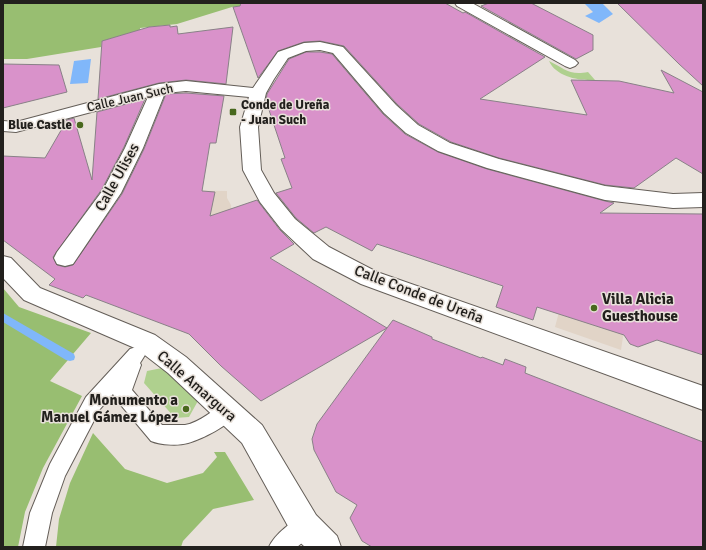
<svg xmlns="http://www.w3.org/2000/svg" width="706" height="550" viewBox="0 0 706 550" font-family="Signika,sans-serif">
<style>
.built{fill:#e1d4c7}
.green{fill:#afd08e}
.forest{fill:#98be71}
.water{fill:#80b7fa}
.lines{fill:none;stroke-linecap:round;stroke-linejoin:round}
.stream{fill:#80b7fa;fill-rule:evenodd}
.building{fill:#d992ca;stroke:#898187}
.service-casing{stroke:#645e58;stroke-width:2}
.minor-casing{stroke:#645e58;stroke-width:2}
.service{fill:#fff;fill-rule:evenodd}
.minor{fill:#fff;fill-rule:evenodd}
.poi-dot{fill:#48681d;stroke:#e8e1da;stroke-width:1.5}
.labels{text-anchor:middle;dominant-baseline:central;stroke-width:3;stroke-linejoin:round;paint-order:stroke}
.far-street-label{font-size:13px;fill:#22201d;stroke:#e8e1da}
.far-poi-label{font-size:13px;font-weight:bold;fill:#22201d;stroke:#e8e1da;text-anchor:start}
.street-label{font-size:15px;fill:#22201d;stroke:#e8e1da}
.poi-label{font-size:15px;font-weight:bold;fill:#22201d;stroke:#e8e1da;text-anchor:start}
</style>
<rect width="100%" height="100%" fill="#e8e1da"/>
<path class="built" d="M124,189L149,190L227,191V198L231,205L232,220L205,216L175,206L122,193Z
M572,263L626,317L621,350L555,327Z"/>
<path class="green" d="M549,61C564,68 569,76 588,72L595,80C580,81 556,77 549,61Z
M162,368L199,399L189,417L175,418L144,383L147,371Z"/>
<path class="forest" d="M3,3H272L232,7L177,24L140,28V30L102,41L101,47L27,59H3Z
M3,288L19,307L91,333L50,381L82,396L43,468L25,512L18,547H3Z
M93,433L125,469L167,483L203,473L217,457L214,452H225L254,500L213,509L183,541L181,547H56L59,519L70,483Z"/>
<path class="water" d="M584,3H602L613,14L599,23L585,16L593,12Z
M91,59L88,83L70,84L74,61Z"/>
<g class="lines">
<path class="stream" d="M3,313L74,354L75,357L74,360L70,361L66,360L3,322Z"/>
</g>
<path class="building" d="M241,3H445L463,13L465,12L545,57L480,99L587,115L571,80L619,81L674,93L661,70L703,92V174L676,158L634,188L605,185L499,158L451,142L419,124L397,104L344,46L320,41L304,42L278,51L258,78L233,7L240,6Z
M489,3H531L593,35V50L576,59L481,6Z
M617,3H703V86L679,64Z
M170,25V27L177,26L178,34L233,27L226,84L186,80L159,83L98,99L102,41L149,27Z
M306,52H320L332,54L383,114L405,134L438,152L487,169L605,201L614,203L600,213L703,214V355L657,340L638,347L630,344L624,335L537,307L533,320L496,307L503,286L377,244L372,251L326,227L314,233L296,218L276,193L292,188L281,159L285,158L266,101L267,94L289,59Z
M3,64L59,65L67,92L3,108Z
M186,93L224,96L216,143H210L202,191L215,192L210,216L257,200L280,230L294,244L270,258L387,328L393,320L432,337V339L481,358L482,357L503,365L505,359L526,367L525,373L703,442V547H372L362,541L350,518L357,505L336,492L314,450L312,439L317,424L387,328L261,401L221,366L189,334L86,295L83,298L49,285L55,279L3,240V156L45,158L67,120L74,118L92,180L97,112L145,99L124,147L102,189L53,257L57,265L65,267L73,265L122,194L144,149L166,94Z"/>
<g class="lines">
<defs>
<path id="service" d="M136,347L142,349L145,355L140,363L141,365L132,390L162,425C170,425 178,425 185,425C200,423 213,409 227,403L234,406L237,412C231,425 202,439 188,443C178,446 161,445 151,441L115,398L113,394L100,409L65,476L52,513L45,547H23L30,513L50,464L86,397L130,349Z
M305,515L313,518L316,526L313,534L297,547H269C275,534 292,521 305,515Z"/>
<path id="minor" d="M455,3H472L575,60L578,63L575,66L570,68L565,66L457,6Z
M320,42L343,47L396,105L418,125L450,143L499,159L605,186L673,194L703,193V207L673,208L605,200L487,168L438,151L406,133L384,113L333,53L320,50L306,51L288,58L274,79L266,93L258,127L261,170L274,193L295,219L329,247L377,272L703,386V410L361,284L313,259L281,229L260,202L243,170L240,127L249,97L186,91L165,93L143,148L121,193L73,264L65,266L57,264L54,258L57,252L103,190L125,148L148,97L16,132L3,131V121L16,122L159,84L186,81L253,88L278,52L304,43Z
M3,256L11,258L40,288L155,335L186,357L262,425L316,515L337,536L341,547H305L294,537L242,443L168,373L137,349L24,300L3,278Z"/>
</defs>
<use href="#service" class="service-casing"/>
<use href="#minor" class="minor-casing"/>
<use href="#service" class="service"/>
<use href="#minor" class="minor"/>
</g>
<g class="poi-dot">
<rect x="229" y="108" width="8" height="8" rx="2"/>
<circle cx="80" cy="125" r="4"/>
<circle cx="594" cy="308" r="4"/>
<circle cx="186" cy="409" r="4"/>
</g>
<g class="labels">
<g class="far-street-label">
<text transform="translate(130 98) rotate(-13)">Calle Juan Such</text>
</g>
<g class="far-poi-label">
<text x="241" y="105">Conde de Ureña<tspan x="241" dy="15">- Juan Such</tspan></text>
<text x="72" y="125" text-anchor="end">Blue Castle</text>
</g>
<g class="street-label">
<text transform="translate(117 177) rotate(-61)">Calle Ulises</text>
<text transform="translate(419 294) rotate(21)">Calle Conde de Ureña</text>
<text transform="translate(197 386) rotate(41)">Calle Amargura</text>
</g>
<g class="poi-label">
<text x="602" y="299">Villa Alicia<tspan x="602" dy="17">Guesthouse</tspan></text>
<text x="178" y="400" text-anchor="end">Monumento a<tspan x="178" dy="17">Manuel Gámez López</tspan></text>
</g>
</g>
<rect width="706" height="550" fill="none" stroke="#22201d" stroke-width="8"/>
</svg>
